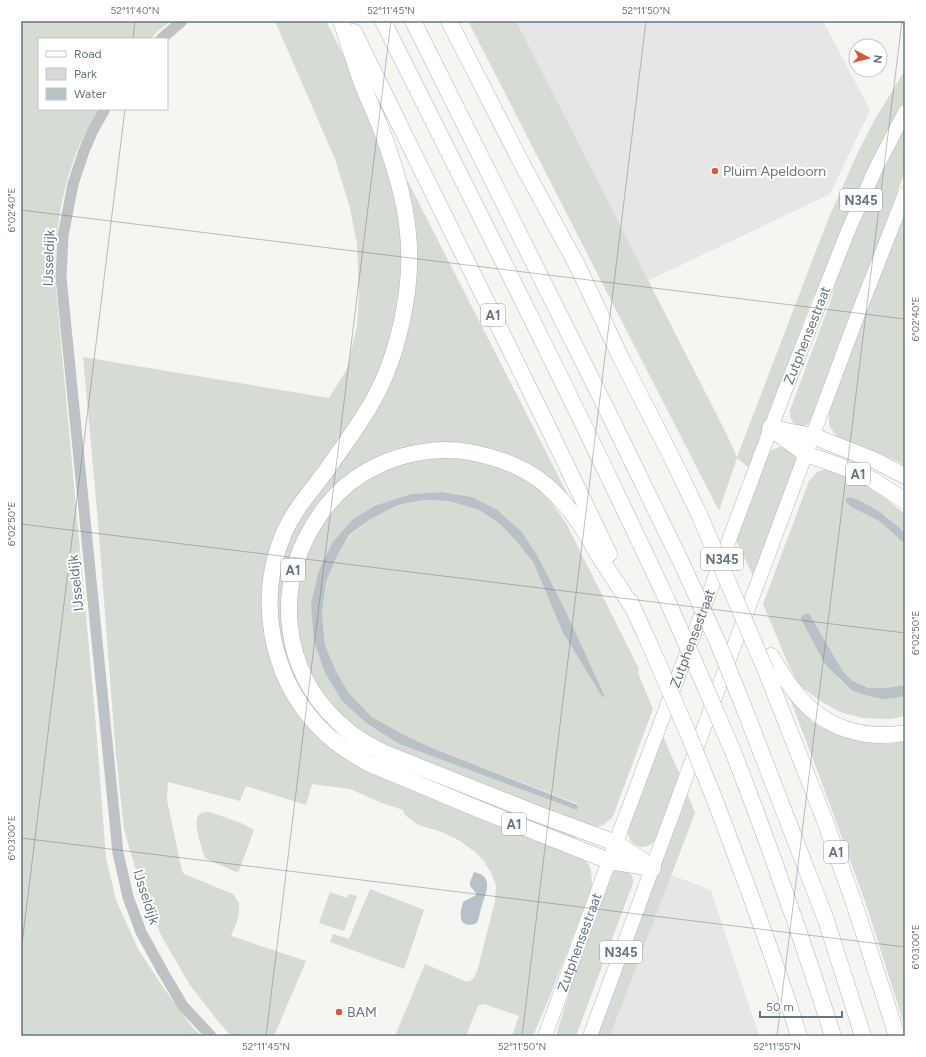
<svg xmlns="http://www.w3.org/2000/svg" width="926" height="1057" viewBox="0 0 926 1057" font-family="Figtree,sans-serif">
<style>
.built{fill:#e5e6e5}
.green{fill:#d6dbd3;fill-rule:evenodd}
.water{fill:#b8c1c5}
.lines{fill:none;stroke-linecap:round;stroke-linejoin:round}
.major-casing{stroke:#b2b6b9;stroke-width:15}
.highway-casing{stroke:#b1b5b7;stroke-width:17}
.minor{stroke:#bec2c5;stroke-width:11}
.major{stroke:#fff;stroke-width:14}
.highway{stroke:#fff;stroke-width:16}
.highway-bridge-casing{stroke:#b1b5b7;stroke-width:17;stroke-linecap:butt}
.highway-bridge{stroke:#fff;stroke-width:16}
.ticks{fill:none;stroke:#67757f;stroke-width:1;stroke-opacity:0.45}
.poi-dot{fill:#cf5b38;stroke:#fff;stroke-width:1.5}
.labels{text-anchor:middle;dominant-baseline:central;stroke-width:4;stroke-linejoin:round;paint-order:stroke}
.shield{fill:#fff;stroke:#959ea5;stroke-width:1}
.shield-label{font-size:13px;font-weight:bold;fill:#67757f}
.poi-label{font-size:14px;fill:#67757f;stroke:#fff;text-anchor:start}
.street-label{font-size:14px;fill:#67757f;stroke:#fff}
.neatline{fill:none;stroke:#67757f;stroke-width:1.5}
.ticks-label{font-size:10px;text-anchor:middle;fill:#67757f}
</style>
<rect width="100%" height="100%" fill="#f5f5f2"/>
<path class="built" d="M501,21H823L870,110L830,194L637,286Z
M671,875L711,890L759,1036H610Z"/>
<path class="green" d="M21,21H171L158,31L150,39H39V109H99C90,125 80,141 74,159C60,197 55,238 55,278L95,714L106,858L116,900L138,949L163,987L192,1027L202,1036H21Z
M275,21H326L568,495L553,505L566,523L639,669L638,673L653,709L613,816C603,828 597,828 583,826L566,852C589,862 592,861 592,887L550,996L533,1036H512L519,1016L484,1004L479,1005L477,1008L466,1036H395L425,964L467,982L472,980L477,972L495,901L496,885L492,875L484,861L475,852L460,841L442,832L418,825L405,815L403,810L382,803L350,789L312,784L306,805L246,786L240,801L168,782L167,800L182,871L184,874L233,894L239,903V912L237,921L231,936L306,961L274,1036H231L217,1020L190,985L163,939L142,892L124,829L116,756L97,510L83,357L329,398L347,369L357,326L359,294L357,244L350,208L335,159ZM442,492L472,497L537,555L603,697L563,633L550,602L533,562L517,542L500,524L479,510L449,501L424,500L398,505L369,520L349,536L336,558L326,582L322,613L325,645L336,671L349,693L372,717L404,735L437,750L578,804L577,810L399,744L366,723L342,701L325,673L319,570L332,543L352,520L374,506L411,494Z
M468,21H516L724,429L737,457L827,222L857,154L875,119L905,70V105L897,119L829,264L810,304L749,468L737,458L719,511Z
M905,119V171L812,420C803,432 788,425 790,410L830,303L846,247Z
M905,206V467L899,462L859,445L844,440L837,436L832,430L829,425V412Z
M779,447C789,447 795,453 796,462L754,578L736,540L768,453L774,449Z
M826,469L846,473L882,496L905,514V533L886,516L846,499V502L851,507L879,521L905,544V685L886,688H868L851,680L842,670L810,615L838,678L851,690L861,694L895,698L905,696V716L891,719L862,718L840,712L819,700L799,685L789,666L763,604L809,481L817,472Z
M789,696L812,722L830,732L862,742L888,744L905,740V1027L866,904L826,794Z
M662,734L680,775L656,839C646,853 627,847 628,830Z
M687,793L695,813L610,1036H597Z
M210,812L241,823L254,830L238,873L205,858C202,849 193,824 198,816C201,812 206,812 210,812Z
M619,869C627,871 634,873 633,883L576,1036H556L573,980L611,877L613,872Z
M370,889L424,910L404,969L330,942L333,934L349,939Z
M330,892L347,898L349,894L357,896L344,931L319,923Z"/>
<path class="water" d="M442,492L472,497L497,510L521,531L537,555L566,612L604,695L603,698L563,633L550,602L533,562L517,542L500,524L479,510L449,501L424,500L398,505L369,520L349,535L336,558L326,582L322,613L325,645L336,671L349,693L372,717L404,735L437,750L578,805L577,810L399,744L366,723L342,701L325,673L314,641L311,604L319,570L332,543L352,520L374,506L411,494Z
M850,497C871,504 889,518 905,533V544L879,521L851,507L846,502V499Z
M807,613L810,615L842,670L851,680L868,688H886L905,685V696L895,698L882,699L861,694L851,690L825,664L801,619L802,616Z
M474,872C493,876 487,889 483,902C480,909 480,916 477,923C471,926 461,926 461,917C460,912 462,907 463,902L476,895V893L470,886V882Z"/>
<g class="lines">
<defs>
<g id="major">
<path id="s1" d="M545,1036L609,861L784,393L848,231L876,168L905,112"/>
<path d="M590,1036L671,818L721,681L858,314L905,194"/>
</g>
<path id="highway" d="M341,21C347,38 352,55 358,72C364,91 373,108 380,126C401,182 415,232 407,292C402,328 393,363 376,395C362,422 343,446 326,471C311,491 294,510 284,533C256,598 270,675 318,726C332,741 350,753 368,763L483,811L609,861L653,868
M383,21C479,213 576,405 667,600
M413,21L609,414L681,562
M449,21L522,164L576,263L621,358L671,456L699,514
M354,32L548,427L609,554
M770,428L806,454L840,466L873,480L905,501
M776,429L813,436L876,461L905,476
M630,601L650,645
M634,610C622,590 608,571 596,551C591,542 586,533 580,524C571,510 558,496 546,485C525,467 496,457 469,452C439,447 406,452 377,466C351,478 329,499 314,524C274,587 282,670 338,722C352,736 369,746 387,754L535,813L616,843L648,864
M771,656C780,671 789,686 801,699C827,729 867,740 905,733
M766,671L825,821L856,909L897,1036
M748,718L826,920L863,1036
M734,754C770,847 803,941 833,1036
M716,803C745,880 774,957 799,1036"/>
</defs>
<use href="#major" class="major-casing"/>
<use href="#highway" class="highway-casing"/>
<path class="minor" d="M161,39L182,21
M105,109L93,130L84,151L73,184L63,236L61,277L118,853L128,897L141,932L163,972L183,1006L211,1036"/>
<use href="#major" class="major"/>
<use href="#highway" class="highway"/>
<defs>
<path id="highway-bridge" d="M699,514L766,671
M681,562L718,643L748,718
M667,600L704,684L734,754
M650,645L690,738L716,803"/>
</defs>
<use href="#highway-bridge" class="highway-bridge-casing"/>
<use href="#highway-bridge" class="highway-bridge"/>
</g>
<path class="ticks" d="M133,39L135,21M21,210L905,319M21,524L905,633M21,838L905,947M21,952L125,109M266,1036L391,21M522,1036L646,21M777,1036L902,21"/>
<g class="poi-dot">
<circle cx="715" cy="171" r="4"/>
<circle cx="339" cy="1012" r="4"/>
</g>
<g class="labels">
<g class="shield">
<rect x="840" y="189" width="42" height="22" rx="3"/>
<rect x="481" y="304" width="24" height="22" rx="3"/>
<rect x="846" y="463" width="24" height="22" rx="3"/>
<rect x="701" y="548" width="42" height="22" rx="3"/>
<rect x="281" y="559" width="24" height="22" rx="3"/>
<rect x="502" y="813" width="24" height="22" rx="3"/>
<rect x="824" y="841" width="24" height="22" rx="3"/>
<rect x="600" y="941" width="42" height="22" rx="3"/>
</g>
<g class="shield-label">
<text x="861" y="200">N345</text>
<text x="493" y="315">A1</text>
<text x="858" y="474">A1</text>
<text x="722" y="559">N345</text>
<text x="293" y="570">A1</text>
<text x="514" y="824">A1</text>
<text x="836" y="852">A1</text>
<text x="621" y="952">N345</text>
</g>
<g class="poi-label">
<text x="723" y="171">Pluim Apeldoorn</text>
<text x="347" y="1012">BAM</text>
</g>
<g class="street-label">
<text transform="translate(49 258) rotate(-88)">IJsseldijk</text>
<text stroke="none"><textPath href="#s1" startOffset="748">Zutphensestraat</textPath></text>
<text transform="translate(76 583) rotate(-96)">IJsseldijk</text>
<text stroke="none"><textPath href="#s1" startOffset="424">Zutphensestraat</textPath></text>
<text transform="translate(146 897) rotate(72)">IJsseldijk</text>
<text stroke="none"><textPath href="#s1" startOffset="100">Zutphensestraat</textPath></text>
</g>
</g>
<rect width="926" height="1057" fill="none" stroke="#ffffff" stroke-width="44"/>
<rect x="38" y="38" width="130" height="72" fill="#ffffff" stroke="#c2c8cc"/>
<rect x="46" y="51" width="20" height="6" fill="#ffffff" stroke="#c2c8cc"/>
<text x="74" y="58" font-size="12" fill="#67757f">Road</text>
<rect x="46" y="68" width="20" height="12" fill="#d6dbd3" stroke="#c2c8cc"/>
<text x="74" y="78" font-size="12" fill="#67757f">Park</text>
<rect x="46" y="88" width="20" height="12" fill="#b8c1c5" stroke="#c2c8cc"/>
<text x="74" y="98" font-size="12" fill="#67757f">Water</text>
<g transform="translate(868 58) rotate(97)"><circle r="19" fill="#ffffff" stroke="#c2c8cc"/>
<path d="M0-3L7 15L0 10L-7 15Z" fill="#cf5b38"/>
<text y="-6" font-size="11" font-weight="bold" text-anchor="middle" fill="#67757f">N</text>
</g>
<path d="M760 1011v6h82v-6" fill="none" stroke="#67757f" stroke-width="2"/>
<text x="766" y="1011" font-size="12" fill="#67757f" stroke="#ffffff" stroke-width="3" paint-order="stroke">50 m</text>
<rect x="22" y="22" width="882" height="1013" class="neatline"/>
<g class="ticks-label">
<text x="135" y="14">52°11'40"N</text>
<text x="391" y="14">52°11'45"N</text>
<text x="646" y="14">52°11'50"N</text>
<text transform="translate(11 210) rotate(-90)" y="4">6°02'40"E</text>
<text transform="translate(915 319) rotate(-90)" y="4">6°02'40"E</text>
<text transform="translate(11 524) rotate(-90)" y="4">6°02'50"E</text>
<text transform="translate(915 633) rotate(-90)" y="4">6°02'50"E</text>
<text transform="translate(11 838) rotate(-90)" y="4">6°03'00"E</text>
<text transform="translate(915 947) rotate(-90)" y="4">6°03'00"E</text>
<text x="266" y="1050">52°11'45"N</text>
<text x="522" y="1050">52°11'50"N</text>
<text x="777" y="1050">52°11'55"N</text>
</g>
</svg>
